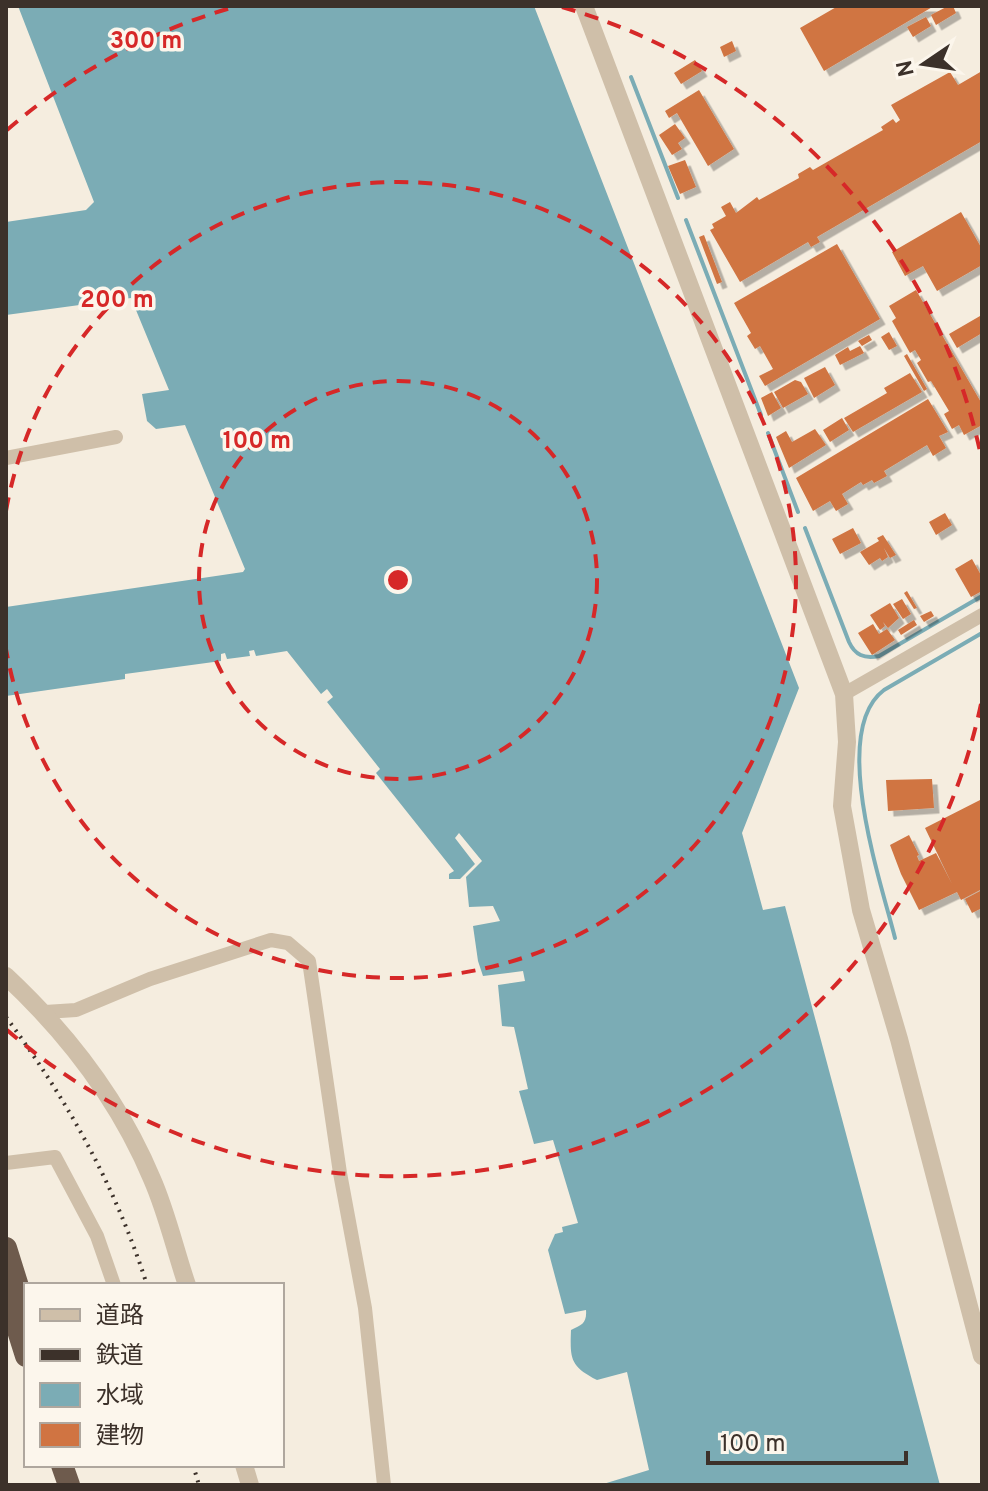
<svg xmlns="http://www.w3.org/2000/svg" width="988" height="1491" viewBox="0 0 988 1491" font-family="Overpass,'Noto Sans JP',sans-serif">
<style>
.water{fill:#7bacb5}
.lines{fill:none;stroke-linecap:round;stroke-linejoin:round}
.stream{stroke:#7bacb5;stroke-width:4}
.building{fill:#d07442;filter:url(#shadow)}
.minor{stroke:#cfbfa9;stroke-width:14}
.tertiary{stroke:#cfbfa9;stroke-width:18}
.trunk{stroke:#6e5b4d;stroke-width:22}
.rail{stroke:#3c312a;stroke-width:4;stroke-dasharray:2 6;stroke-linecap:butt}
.ring{fill:none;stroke:#d62828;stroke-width:4;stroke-dasharray:14 10}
.centre{fill:#d62828;stroke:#fcf6ec;stroke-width:4}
.ring-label{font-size:24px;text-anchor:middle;font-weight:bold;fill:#d62828;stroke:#fcf6ec;stroke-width:7;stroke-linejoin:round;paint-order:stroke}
</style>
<defs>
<filter id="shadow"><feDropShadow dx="5.5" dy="5.5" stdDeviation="0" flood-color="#0004"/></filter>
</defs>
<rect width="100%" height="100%" fill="#f5eddf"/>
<path class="water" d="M18,6H534L799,688L742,833L763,910L785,906L940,1485H600L649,1470L627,1372L597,1380C570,1366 570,1359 571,1330C582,1325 587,1323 586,1310L565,1314L548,1250L555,1234L563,1232L562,1227L578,1223L553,1140L534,1144L519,1091L528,1089L514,1027L502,1026L498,985L525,981L523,971L483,976L478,961L473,926L500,921L493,906L469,907L466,877L482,861L459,833L455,838L475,864L460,879H449V874L454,871L376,773L380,769L327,702L333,697L327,689L321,694L287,651L256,656L254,650L249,651L250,656L227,659L225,653L221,654V661L125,674V679L6,696V607L243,572L245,569L185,425L156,429L147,421L142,394L169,390L131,298L6,315V222L86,210L94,202Z"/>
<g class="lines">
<path class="stream" d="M631,77L678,198
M686,220L761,415
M768,433L798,512
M805,528L849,642C855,655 864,659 879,656L982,596
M895,938C881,882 829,731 884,690L982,633"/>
</g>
<path class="building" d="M838,6H934L824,71L800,28Z
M948,6H953L956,13L936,25L931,15Z
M926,17L931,26L913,37L907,27Z
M732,41L736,51L724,57L720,47Z
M695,60L702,71L681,84L674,73Z
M982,71V141L817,237L820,242L811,247L808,242L740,282L710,230L714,228L712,224L726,216L721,207L730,202L736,213L757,197L759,200L799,178L798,174L810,167L813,170L883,130L881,127L893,119L896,123L900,120L891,105L950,72L958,85Z
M699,90L734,149L708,166L677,113L669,118L665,111Z
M675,124L685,138L678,143L682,149L672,155L659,135Z
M685,160L696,187L680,194L668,166Z
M961,212L982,249V265L937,291L923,266L905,276L892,252Z
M704,235L722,282L717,284L699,237Z
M837,244L880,319L765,386L759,376L773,369L760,346L755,349L747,336L751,333L734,303Z
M916,290L982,404V425L964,435L959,425L952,429L944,414L949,411L931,381L928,382L917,363L921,360L915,350L910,353L892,321L896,318L889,306Z
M980,316L982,333L957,348L949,334Z
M889,332L897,346L889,350L881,337Z
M869,335L872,340L862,346L858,341Z
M860,346L864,353L840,365L835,355L848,347L850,351Z
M907,354L927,389L924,391L904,356Z
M825,367L835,385L814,398L804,378Z
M910,373L922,392L853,432L844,418L887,393L884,388Z
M795,380L801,382L808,394L783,408L774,392Z
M772,392L781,408L768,416L761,398Z
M928,399L948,432L939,436L946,448L933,456L927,445L884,471L887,476L874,483L872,480L863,485L861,482L842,494L848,504L836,511L830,501L813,511L796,478Z
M842,418L849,430L830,442L823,430Z
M815,429L826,445L789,468L776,437L786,431L792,442Z
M945,513L952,525L936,535L929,522Z
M853,528L861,543L840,554L832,539Z
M883,535L896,555L890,558L884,548L888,557L882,561L880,558L869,565L860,552L879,541L877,538Z
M972,559L982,577V591L971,597L955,569Z
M907,591L917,608L914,609L904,593Z
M902,599L911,614L903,619L893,604Z
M890,603L899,618L888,628L883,622L885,626L880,630L870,615Z
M931,611L934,616L924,622L920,616Z
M914,620L917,625L901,635L898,630Z
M873,624L879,634L887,629L895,640L872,655L858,633Z
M932,779L934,808L888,811L886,780Z
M982,799V889L961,900L957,892L919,910L901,874L890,845L909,835L919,855L917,856L919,861L936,853L952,884L925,828Z
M982,890V908L972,913L965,899Z"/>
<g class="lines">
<path class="minor" d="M6,458L116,437
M844,694L982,615
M45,1012L76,1010L150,979L271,940L288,943L309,961L340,1173L365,1308L384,1485
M6,1163L55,1157L97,1236L114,1285"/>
<path class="tertiary" d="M584,6L844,694L847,742L842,806L861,910L899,1039L982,1356
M6,976C68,1034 119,1100 152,1179C167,1213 175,1250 187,1285
M244,1465L250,1485"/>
<path class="trunk" d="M6,1248L26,1312
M7,1296L26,1356
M62,1465L69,1485"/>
<path class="rail" d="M6,1017C68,1101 115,1185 147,1285
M193,1465L199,1485"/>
</g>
<g class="ring">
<circle cx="398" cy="580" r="199"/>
<path d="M6 511A398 398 0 1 1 6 649"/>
<path d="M981 704A596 596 0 0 1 7 1030M7 130A596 596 0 0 1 234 7M562 7A596 596 0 0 1 981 456"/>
</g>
<circle cx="398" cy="580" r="12" class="centre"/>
<g class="ring-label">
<text x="146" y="48">300 m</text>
<text x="117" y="307">200 m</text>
<text x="257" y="448">100 m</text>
</g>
<rect width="988" height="1491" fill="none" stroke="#3c312a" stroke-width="16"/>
<rect x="24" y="1283" width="260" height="184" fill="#fcf6ec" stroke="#afa79e" stroke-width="2"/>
<rect x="40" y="1309" width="40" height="12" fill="#cfbfa9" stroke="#afa79e" stroke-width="2"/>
<text x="96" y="1323" font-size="24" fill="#3c312a">道路</text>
<rect x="40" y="1349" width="40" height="12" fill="#3c312a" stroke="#afa79e" stroke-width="2"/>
<text x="96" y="1363" font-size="24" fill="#3c312a">鉄道</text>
<rect x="40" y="1383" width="40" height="24" fill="#7bacb5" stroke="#afa79e" stroke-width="2"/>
<text x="96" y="1403" font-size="24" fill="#3c312a">水域</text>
<rect x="40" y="1423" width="40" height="24" fill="#d07442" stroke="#afa79e" stroke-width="2"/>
<text x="96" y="1443" font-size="24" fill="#3c312a">建物</text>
<g transform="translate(924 64) rotate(257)" stroke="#fcf6ec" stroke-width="6" paint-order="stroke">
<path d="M0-6L14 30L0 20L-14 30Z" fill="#3c312a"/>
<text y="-12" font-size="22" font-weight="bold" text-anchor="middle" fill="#3c312a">N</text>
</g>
<path d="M708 1451v12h198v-12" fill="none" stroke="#3c312a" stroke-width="4"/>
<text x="720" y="1451" font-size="24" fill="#3c312a" stroke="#fcf6ec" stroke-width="6" paint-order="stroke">100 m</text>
</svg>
